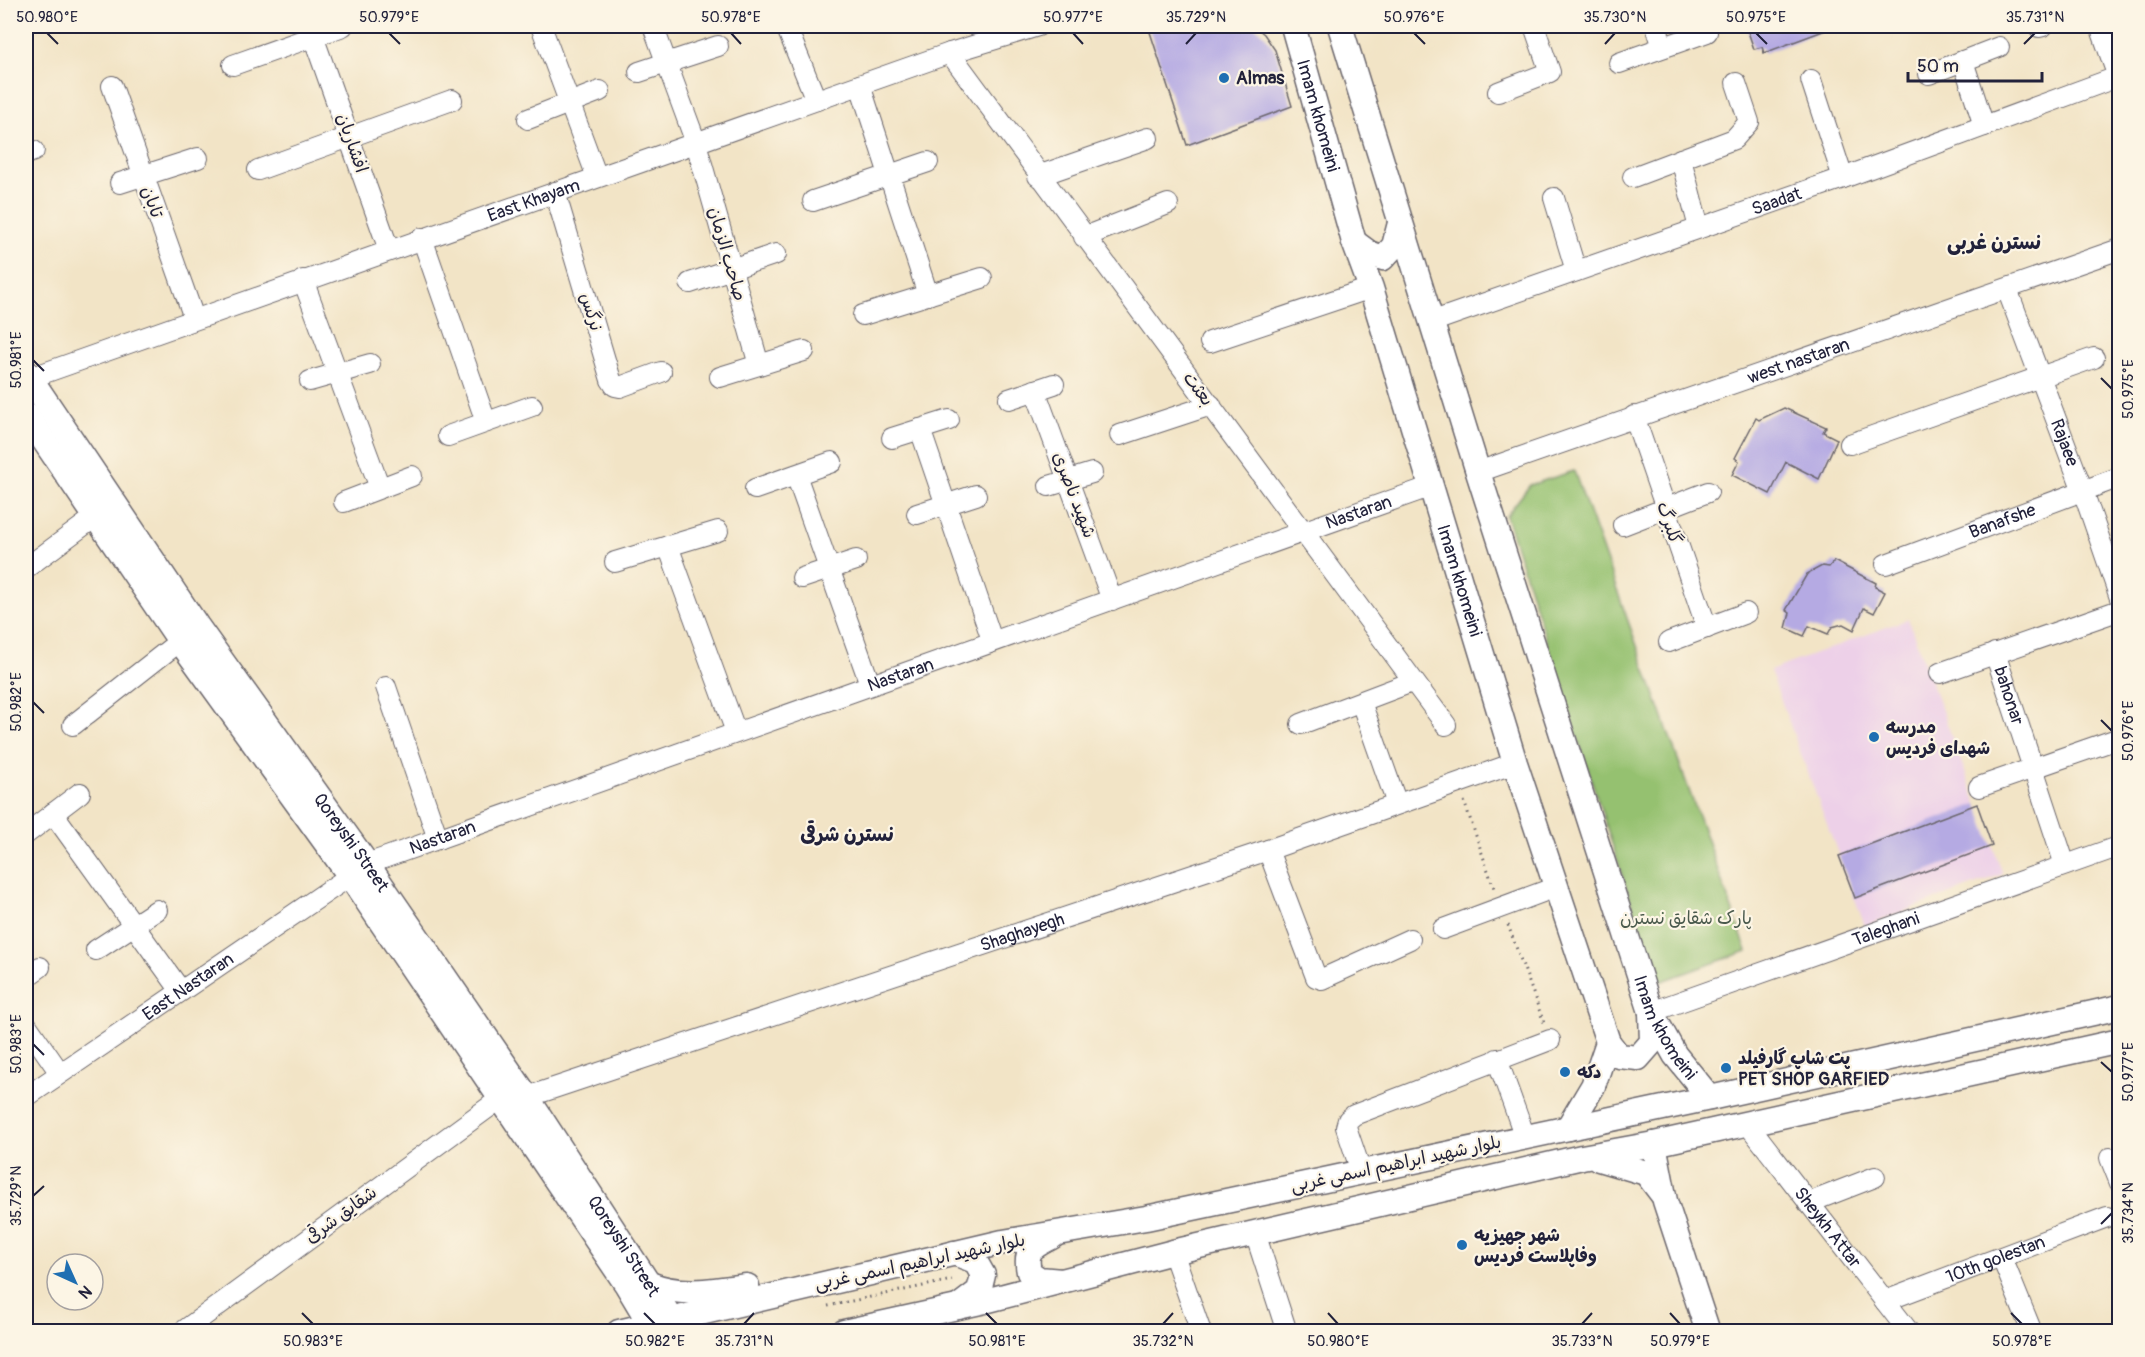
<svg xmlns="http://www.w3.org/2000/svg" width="2145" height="1357" viewBox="0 0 2145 1357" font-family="Pangolin,'Playpen Sans Arabic',sans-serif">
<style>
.built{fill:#edd0e8}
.green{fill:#95c16f;stroke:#5c7255;stroke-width:1.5}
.building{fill:#b5aae3}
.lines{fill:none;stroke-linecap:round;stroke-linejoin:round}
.minor-casing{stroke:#6b666c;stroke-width:22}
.major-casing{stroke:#6b666c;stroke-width:27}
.path{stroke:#6b666c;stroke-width:3;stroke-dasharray:1.5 4.5;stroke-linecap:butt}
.minor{stroke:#fff;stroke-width:20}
.major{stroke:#fff;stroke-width:24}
.ticks{fill:none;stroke:#22223b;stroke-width:2}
.poi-dot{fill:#1f6fb2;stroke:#fcf5e5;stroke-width:2}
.labels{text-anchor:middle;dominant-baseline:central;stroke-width:4.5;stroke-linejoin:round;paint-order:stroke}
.poi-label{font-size:18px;font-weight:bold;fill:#22223b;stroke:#fcf5e5;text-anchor:start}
.street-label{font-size:18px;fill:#22223b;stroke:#fcf5e5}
.park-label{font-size:18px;fill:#4a5a4d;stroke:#fcf5e5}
.neighbourhood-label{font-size:20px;font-weight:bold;fill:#22223b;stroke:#fcf5e5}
.neatline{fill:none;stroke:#22223b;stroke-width:2}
.ticks-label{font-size:15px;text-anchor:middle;fill:#22223b}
</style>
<rect width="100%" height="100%" fill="#fcf5e5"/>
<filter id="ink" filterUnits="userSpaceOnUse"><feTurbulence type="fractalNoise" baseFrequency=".0167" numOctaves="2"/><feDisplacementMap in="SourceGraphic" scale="12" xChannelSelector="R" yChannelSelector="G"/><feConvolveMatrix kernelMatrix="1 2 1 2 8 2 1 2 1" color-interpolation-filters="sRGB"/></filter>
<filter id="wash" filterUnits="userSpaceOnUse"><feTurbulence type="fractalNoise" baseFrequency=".008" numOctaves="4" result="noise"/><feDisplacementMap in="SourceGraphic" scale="24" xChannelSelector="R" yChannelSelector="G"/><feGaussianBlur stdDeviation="1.35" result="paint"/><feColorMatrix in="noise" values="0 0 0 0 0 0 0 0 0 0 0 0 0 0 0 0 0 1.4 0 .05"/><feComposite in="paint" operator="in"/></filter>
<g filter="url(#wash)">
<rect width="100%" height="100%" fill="#f2e4c6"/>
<path class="built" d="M1908,619L2003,874L1865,926L1770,671Z"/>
<path class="green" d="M1574,471L1747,951L1657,983L1506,516L1530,485Z"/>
<g id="blocks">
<path class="building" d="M1148,26H1254L1264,34L1275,50L1292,106L1187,145Z
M1746,26H1834V27L1764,53L1762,47L1754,49Z
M1784,408L1826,427L1823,432L1837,439L1819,479L1786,462L1770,494L1732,475L1739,461L1735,458L1756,418L1759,420Z
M1834,561L1876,583L1875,587L1885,592L1874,613L1864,608L1854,630L1843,624L1832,627L1828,634L1809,626L1804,636L1786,628L1790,613L1786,610L1807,574L1822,566L1829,567Z
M1977,804L1992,846L1855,898L1839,856Z"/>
</g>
</g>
<g filter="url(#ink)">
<use href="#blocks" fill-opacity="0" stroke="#6b666c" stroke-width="1.5"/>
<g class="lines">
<defs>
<g id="minor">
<path d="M541,26L597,177"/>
<path d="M653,26L696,143L759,365"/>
<path d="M786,26L816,100"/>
<path d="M1656,26L1663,47"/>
<path d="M2100,26L2118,77"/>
<path d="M2039,27L2043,26"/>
<path d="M313,36L389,250"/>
<path d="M950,53L1446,725"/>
<path d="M1963,61L1984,126"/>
<path d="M1619,63L1707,32"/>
<path d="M233,65L343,26"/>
<path d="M639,72L718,46"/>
<path d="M1929,74L1999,47"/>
<path d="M1811,80L1843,178"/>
<path d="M860,85L928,295"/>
<path d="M112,86L194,318"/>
<path d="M1498,92L1550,72L1534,26"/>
<path d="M528,119L600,91"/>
<path d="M26,154L34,151"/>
<path d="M1681,159L1699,228"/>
<path d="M258,170L452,100"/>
<path d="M1038,176L1148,138"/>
<path d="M1633,177L1734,139L1749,122L1736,83"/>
<path d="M120,183L198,158"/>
<path d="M555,192L611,380L615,386L620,387L661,372"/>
<path d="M1554,198L1576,271"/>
<path d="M813,201L928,162"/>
<path d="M1084,237L1168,204"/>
<path d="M422,238L486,422"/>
<path d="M303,280L380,488"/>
<path d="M690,283L776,254"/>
<path id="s1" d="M2007,289L2083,491L2120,598"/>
<path d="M863,315L982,278"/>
<path id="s2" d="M1431,322L1843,178L2120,76"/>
<path d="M1210,342L1371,288"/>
<path d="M720,377L804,351"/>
<path id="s3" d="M30,378L950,53L1038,26"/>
<path d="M310,381L370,364"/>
<path d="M1035,390L1112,600"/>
<path d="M1009,399L1054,384"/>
<path d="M1634,416L1707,628"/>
<path d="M920,429L992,640"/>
<path d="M1120,435L1211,405"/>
<path d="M448,436L532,406"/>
<path d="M892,438L949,420"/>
<path d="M1850,444L2094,358"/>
<path id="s4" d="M1478,472L2120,249"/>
<path d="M796,475L870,684"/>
<path d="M1049,486L1092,473"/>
<path d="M755,489L832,462"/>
<path d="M344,502L412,476"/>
<path d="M917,514L976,495"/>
<path d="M1623,525L1708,492"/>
<path d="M668,546L736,732"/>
<path d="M615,562L718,531"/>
<path id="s5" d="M1886,564L2120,477"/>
<path d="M26,568L95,517"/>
<path d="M802,578L856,560"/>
<path d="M1669,642L1746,613"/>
<path id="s6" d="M1995,653L2065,865"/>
<path d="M1940,673L2120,610"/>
<path d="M386,687L438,839"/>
<path d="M1361,702L1397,804"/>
<path d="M1301,724L1412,682"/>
<path d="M73,725L180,641"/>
<path d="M1979,787L2120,738"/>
<path d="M53,813L181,991"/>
<path d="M26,834L80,793"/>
<path d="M1268,850L1316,977L1322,979L1410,939"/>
<path id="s7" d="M367,864L1432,486"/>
<path d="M1443,929L1556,887"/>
<path d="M96,950L157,910"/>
<path d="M26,977L40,967"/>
<path id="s8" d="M1651,1012L2120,846"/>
<path d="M26,1024L60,1073"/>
<path d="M1497,1059L1525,1137"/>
<path id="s9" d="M26,1097L350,876"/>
<path id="s10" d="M527,1097L1268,850L1515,763"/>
<path id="s11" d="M1747,1123L1909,1332"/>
<path d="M2110,1158L2120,1183"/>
<path d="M1361,1171L1346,1127L1348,1120L1354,1115L1550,1040"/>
<path d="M1808,1203L1875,1177"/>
<path d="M1255,1233L1287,1332"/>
<path d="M1173,1252L1201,1332"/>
<path d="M2002,1258L2032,1332"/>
<path id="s12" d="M1885,1301L2107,1217"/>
<path d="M924,1313L930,1332"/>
<path d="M182,1332L500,1099"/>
</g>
<g id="major">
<path id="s13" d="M1293,26L1354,242L1371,288L1515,763L1608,1042L1593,1086L1568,1128"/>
<path id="s14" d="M1340,26L1478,472L1651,1012L1675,1055L1710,1098"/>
<path d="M1354,242L1369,253L1383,258L1394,246L1400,223"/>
<path id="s15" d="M26,372L197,626L367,864L527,1097L678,1329"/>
<path d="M26,414L180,641L350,876L627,1285L655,1332"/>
<path d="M1608,1042L1619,1056L1638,1058L1652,1042L1651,1013"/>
<path d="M1654,1144L1665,1201L1708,1332"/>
<path d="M1599,1159L1646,1173L1662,1194"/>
<path d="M1053,1236C1034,1247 1024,1248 1029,1272L1039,1279L1062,1281"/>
<path d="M954,1253L975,1261L983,1275L979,1291L958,1307"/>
<path d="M650,1284C682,1297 714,1290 747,1286"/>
<path d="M619,1332L1003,1242L1146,1218L1710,1098L2120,1007"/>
<path d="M844,1332L985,1301L1173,1252L1582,1157L1654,1144L2120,1041"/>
</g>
</defs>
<use href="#minor" class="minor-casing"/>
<use href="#major" class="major-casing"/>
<path class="path" d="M1464,801L1495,891
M1508,925L1544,1023
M828,1306L952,1280"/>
<use href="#minor" class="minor"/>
<use href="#major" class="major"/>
</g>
</g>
<path class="ticks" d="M47,33L58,44M389,33L400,44M731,33L741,44M1073,33L1083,44M1414,33L1425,44M1756,33L1767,44M1186,44L1196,33M1605,44L1615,33M2024,44L2035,33M33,360L44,371M2101,378L2112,389M33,702L44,713M2101,720L2112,731M33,1044L44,1055M2101,1062L2112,1072M33,1196L44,1186M2101,1224L2112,1213M302,1313L313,1324M644,1313L655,1324M986,1313L997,1324M1328,1313L1338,1324M1670,1313L1680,1324M2011,1313L2022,1324M744,1324L754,1313M1163,1324L1173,1313M1582,1324L1592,1313"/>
<g class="poi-dot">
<circle cx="1224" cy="78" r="6"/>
<circle cx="1874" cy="737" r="6"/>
<circle cx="1726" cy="1068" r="6"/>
<circle cx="1565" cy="1072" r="6"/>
<circle cx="1462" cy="1245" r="6"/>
</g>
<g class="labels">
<g class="poi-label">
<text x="1236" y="78">Almas</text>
<text x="1886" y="727">مدرسه<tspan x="1886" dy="21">شهدای فردیس</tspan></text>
<text x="1738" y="1058">پت شاپ گارفیلد<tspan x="1738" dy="21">PET SHOP GARFIED</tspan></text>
<text x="1577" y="1072">دکه</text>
<text x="1474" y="1235">شهر جهیزیه<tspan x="1474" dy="21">وفاپلاست فردیس</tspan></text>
</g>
<g class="street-label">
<text stroke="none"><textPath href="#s13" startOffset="93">Imam khomeini</textPath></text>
<text transform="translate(352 143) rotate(71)">افشاریان</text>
<text stroke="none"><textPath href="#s3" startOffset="534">East Khayam</textPath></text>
<text stroke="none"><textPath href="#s2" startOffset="366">Saadat</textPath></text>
<text transform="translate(152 202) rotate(70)">تابان</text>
<text transform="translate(727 254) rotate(74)">صاحب الزمان</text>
<text transform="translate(591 312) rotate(73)">نرگس</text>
<text stroke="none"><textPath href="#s4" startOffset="339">west nastaran</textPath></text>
<text transform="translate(1198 389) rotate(53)">بعثت</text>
<text stroke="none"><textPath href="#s1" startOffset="164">Rajaee</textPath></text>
<text transform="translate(1074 495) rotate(69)">شهید ناصری</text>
<text stroke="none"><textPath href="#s7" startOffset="1052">Nastaran</textPath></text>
<text stroke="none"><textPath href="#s5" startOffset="124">Banafshe</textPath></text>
<text transform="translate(1669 523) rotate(71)">گلبرگ</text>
<text stroke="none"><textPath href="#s13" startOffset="579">Imam khomeini</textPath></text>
<text stroke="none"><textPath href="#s7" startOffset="566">Nastaran</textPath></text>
<text stroke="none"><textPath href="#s6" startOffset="45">bahonar</textPath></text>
<text stroke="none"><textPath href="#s7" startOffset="80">Nastaran</textPath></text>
<text stroke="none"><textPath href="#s15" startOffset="572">Qoreyshi Street</textPath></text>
<text stroke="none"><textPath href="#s8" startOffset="249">Taleghani</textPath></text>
<text stroke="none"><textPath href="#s10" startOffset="522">Shaghayegh</textPath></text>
<text stroke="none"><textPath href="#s9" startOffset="196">East Nastaran</textPath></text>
<text stroke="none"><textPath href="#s14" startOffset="1054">Imam khomeini</textPath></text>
<text transform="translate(1396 1164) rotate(-12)">بلوار شهید ابراهیم اسمی غربی</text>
<text transform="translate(341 1215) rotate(-36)">شقایق شرقی</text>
<text stroke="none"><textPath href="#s11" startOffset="132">Sheykh Attar</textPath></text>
<text stroke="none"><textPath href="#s15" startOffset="1059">Qoreyshi Street</textPath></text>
<text stroke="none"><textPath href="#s12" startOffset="118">10th golestan</textPath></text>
<text transform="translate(920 1262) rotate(-12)">بلوار شهید ابراهیم اسمی غربی</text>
</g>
<g class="park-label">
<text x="1686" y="918">پارک شقایق نسترن</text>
</g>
<g class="neighbourhood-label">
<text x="1994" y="242">نسترن غربی</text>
<text x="847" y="834">نسترن شرقی</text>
</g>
</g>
<rect width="2145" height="1357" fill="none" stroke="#fcf5e5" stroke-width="66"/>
<g transform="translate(75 1282) rotate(135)"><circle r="28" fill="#fcf5e5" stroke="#a5a1a1" stroke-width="1.5"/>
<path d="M0-4.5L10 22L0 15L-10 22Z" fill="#1f6fb2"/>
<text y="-9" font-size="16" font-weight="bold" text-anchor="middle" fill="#22223b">N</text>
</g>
<path d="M1908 72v9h134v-9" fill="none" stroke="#22223b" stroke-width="3"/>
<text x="1917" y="72" font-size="18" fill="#22223b" stroke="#fcf5e5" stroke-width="4.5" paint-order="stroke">50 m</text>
<rect x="33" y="33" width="2079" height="1291" class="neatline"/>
<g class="ticks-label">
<text x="47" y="22">50.980°E</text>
<text x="389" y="22">50.979°E</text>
<text x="731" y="22">50.978°E</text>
<text x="1073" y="22">50.977°E</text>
<text x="1196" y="22">35.729°N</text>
<text x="1414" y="22">50.976°E</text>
<text x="1615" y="22">35.730°N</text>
<text x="1756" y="22">50.975°E</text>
<text x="2035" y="22">35.731°N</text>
<text transform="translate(16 360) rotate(-90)" y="5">50.981°E</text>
<text transform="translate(2128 389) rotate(-90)" y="5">50.975°E</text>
<text transform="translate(16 702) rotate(-90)" y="5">50.982°E</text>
<text transform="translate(2128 731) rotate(-90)" y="5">50.976°E</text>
<text transform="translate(16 1044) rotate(-90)" y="5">50.983°E</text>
<text transform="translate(2128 1072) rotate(-90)" y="5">50.977°E</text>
<text transform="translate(16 1196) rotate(-90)" y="5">35.729°N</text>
<text transform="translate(2128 1213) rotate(-90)" y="5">35.734°N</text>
<text x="313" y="1346">50.983°E</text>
<text x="655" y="1346">50.982°E</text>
<text x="744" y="1346">35.731°N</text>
<text x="997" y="1346">50.981°E</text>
<text x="1163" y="1346">35.732°N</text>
<text x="1338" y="1346">50.980°E</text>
<text x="1582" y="1346">35.733°N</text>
<text x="1680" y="1346">50.979°E</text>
<text x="2022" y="1346">50.978°E</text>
</g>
</svg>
